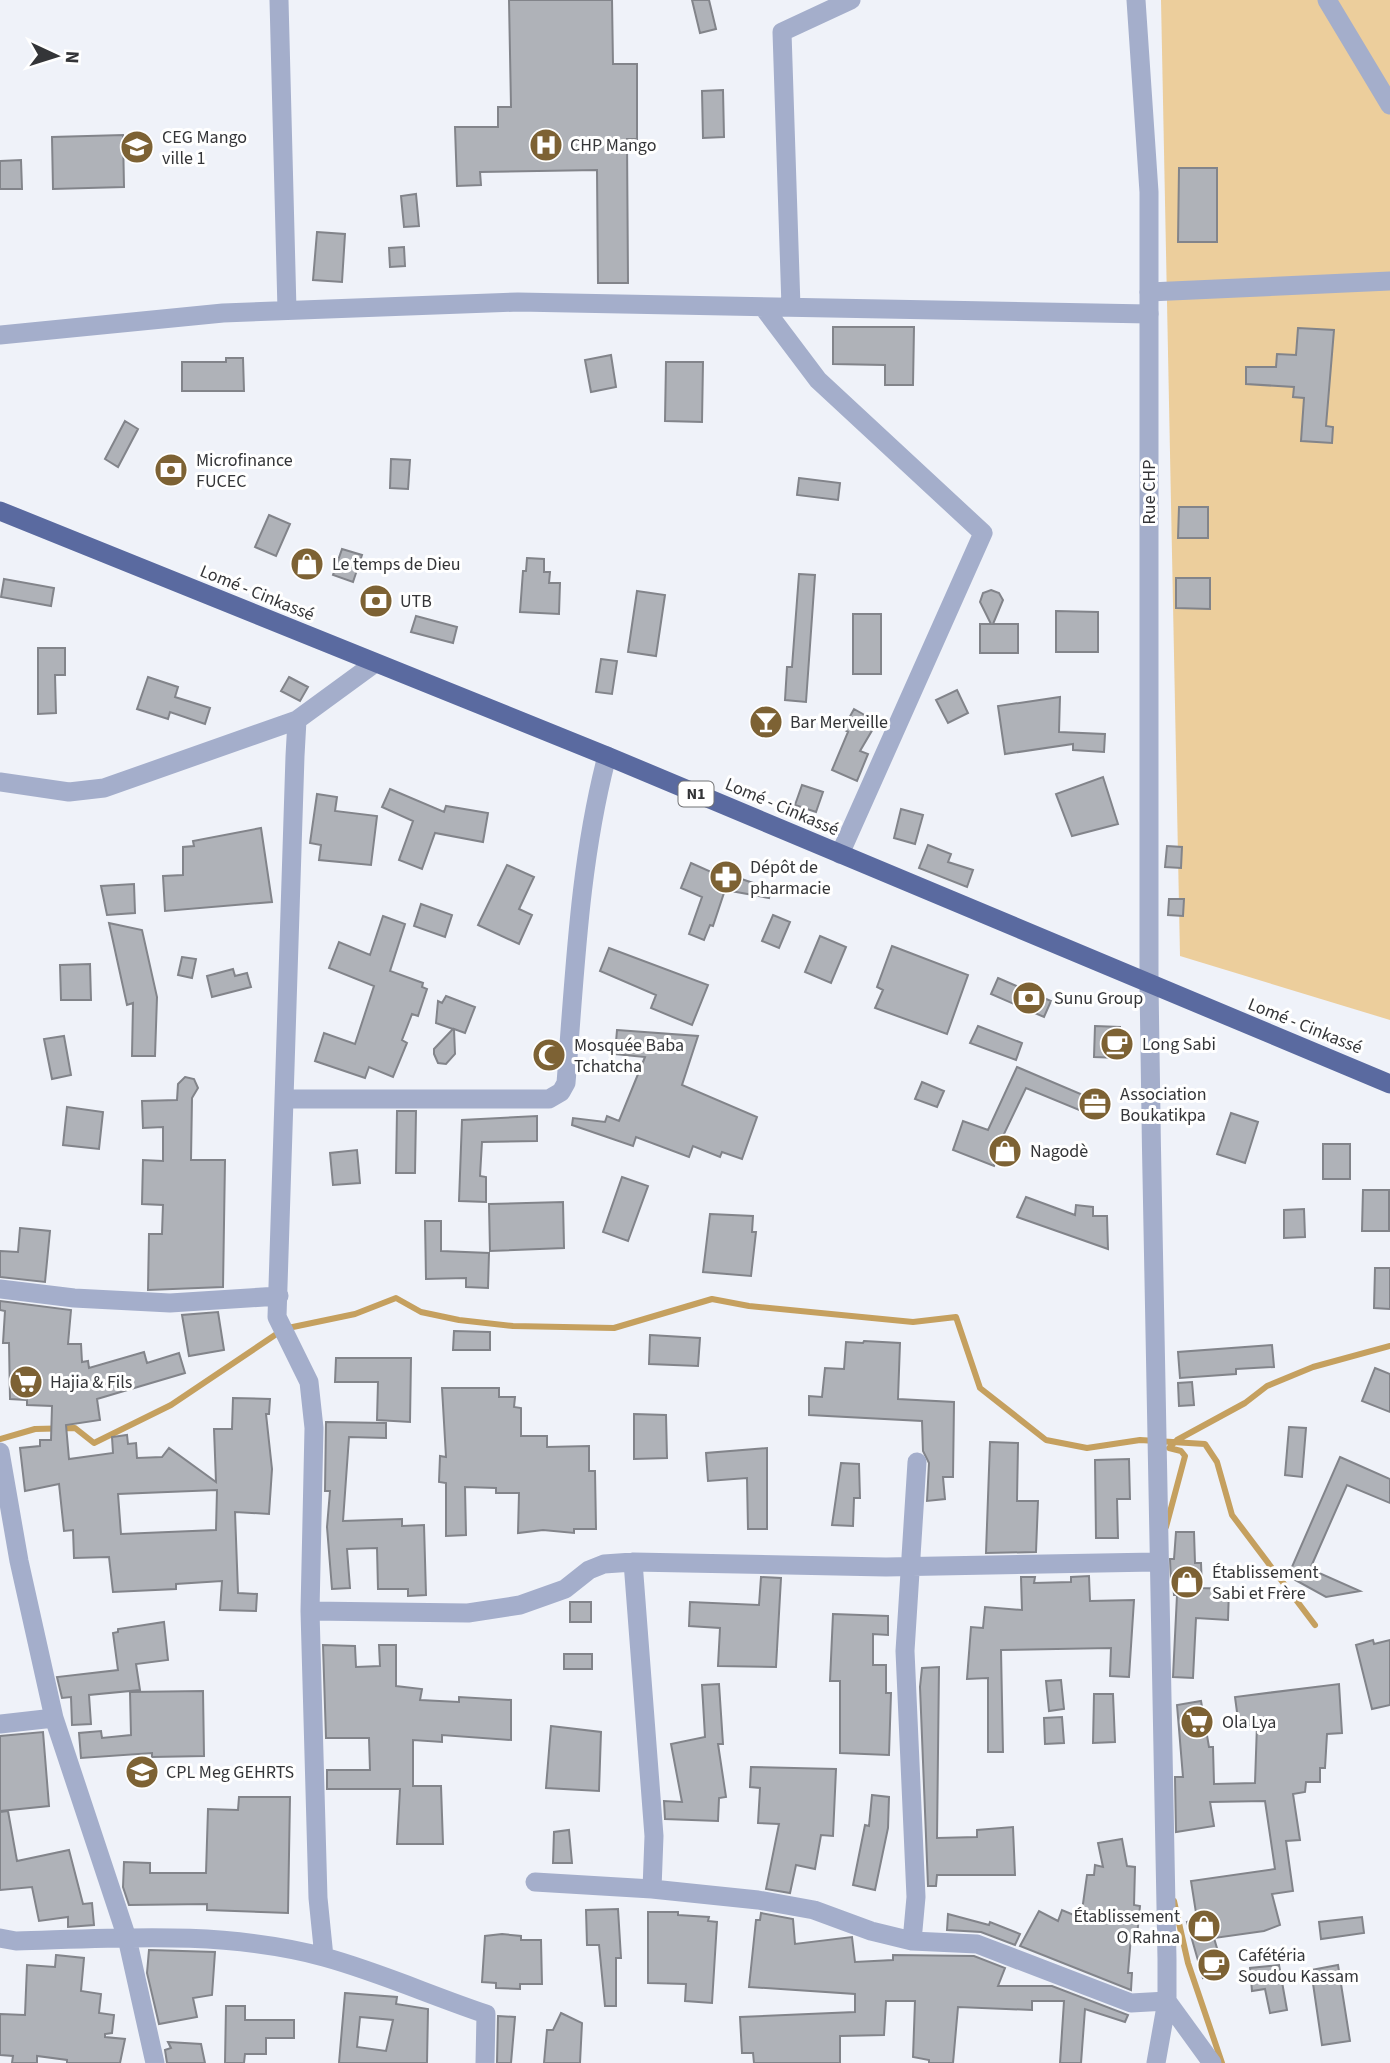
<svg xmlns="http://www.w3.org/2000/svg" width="1390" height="2063" viewBox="0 0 1390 2063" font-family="'Source Sans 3',sans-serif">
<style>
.green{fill:#ecce9c}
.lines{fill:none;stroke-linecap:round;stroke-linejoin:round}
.stream{stroke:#c5a05f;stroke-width:6}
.building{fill:#afb2b8;stroke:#82848a;stroke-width:2;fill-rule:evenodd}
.minor{stroke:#a4aecb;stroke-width:19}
.tertiary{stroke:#a4aecb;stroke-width:19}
.trunk{stroke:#5a6aa0;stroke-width:19}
.labels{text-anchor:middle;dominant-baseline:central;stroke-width:6;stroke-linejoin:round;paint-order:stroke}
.shield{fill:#fff;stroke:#717274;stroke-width:2}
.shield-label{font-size:16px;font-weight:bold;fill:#343538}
.poi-label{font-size:18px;fill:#343538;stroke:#fff;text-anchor:start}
.street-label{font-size:18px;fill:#343538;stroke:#fff}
</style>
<rect width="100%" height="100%" fill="#eff2f9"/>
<path class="green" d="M1161,0H1390V1020L1180,956Z"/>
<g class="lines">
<path class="stream" d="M288,1328L355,1314L396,1298L421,1312L459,1320L513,1326L614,1328L712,1299L749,1306L913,1322L956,1317L980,1388L1046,1440L1087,1448L1140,1440L1205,1444L1217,1462L1232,1515L1315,1625
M0,1439L35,1429L75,1428L94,1443L171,1405L275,1335
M1166,1527L1185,1456L1181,1451L1169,1448L1177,1440L1245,1403L1267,1386L1313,1367L1390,1346
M1174,1901L1188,1963L1222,2063"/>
</g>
<path class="building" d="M509,0H612L613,64H637V139H627L628,283H598L597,170L480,172L481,185L457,186L455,127H498V107H511Z
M692,0H709L716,29L700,33Z
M723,90L724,137L703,138L702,91Z
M123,135L124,187L53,189L52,137Z
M21,160L22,189H0V161Z
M1179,168H1217V242H1178Z
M416,194L419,226L404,227L401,196Z
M317,232L345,234L342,282L313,280Z
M404,247L405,266L390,267L389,248Z
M833,327H914L913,385H885V365L833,364Z
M1298,328L1334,330L1326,426L1333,427L1332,443L1301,441L1304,398L1293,397L1294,387L1246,384V367H1276L1277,354L1296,355Z
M611,355L616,387L591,392L585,360Z
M226,358H243L244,391H182V362H226Z
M666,362H703L702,422L665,421Z
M125,421L138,429L118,467L105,459Z
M391,459L410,460L408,489L390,488Z
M799,478L840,483L838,500L797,495Z
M1179,507H1208V538H1178Z
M269,515L290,524L276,556L255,547Z
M342,549L362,555L353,582L333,575Z
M527,558L544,559V572H550L549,583H560L559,614L520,612L523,571H526Z
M799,574L815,575L806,702L785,700L787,667H792Z
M1176,578H1210V609L1176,608Z
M4,579L54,588L51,606L1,597Z
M991,590L999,593L1003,600L993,624H1018V653H980V624H991L980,602L983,593Z
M637,591L665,595L656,656L628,652Z
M1056,611L1098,612V652H1056Z
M853,614H881V674H853Z
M416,616L457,627L453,643L411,632Z
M38,648H65V675H55L56,713L38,714Z
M601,659L617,661L612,694L596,692Z
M148,677L178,687L175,697L210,708L205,724L170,712L168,719L137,709Z
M289,677L308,687L300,701L281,691Z
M957,690L968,713L948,723L936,700Z
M1060,697L1059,732L1105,734L1104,752L1073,750V744L1005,754L998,706Z
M854,709L877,722L860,751L868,754L857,781L832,770L848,732L843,729Z
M1103,777L1118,824L1072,836L1056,794Z
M802,785L823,792L816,812L795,805Z
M390,789L444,812L446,806L488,813L483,842L435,833L422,869L399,860L413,821L382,807Z
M317,794L337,797L335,811L377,816L371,865L319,860L321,845L310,843Z
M901,809L923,815L915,844L894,838Z
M261,828L272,902L165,911L163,876L183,875V847L194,846L193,841Z
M928,845L951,854L948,862L973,870L967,887L919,868Z
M1167,846L1182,847L1181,868L1165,867Z
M691,863L711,872L712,869L771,889L769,898L725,890L713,926L710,925L704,940L689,934L702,897L681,888Z
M507,865L534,877L519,909L532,915L519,944L478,925Z
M134,884L135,913L107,915L101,886Z
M1169,899H1184L1183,916L1168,915Z
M421,904L452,915L445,937L414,926Z
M773,915L790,922L779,948L762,941Z
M383,916L405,924L390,971L423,983L422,987L427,989L418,1016L412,1014L402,1040L407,1043L393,1077L369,1067L365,1078L315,1061L324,1033L355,1044L374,986L329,968L339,942L370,955Z
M109,923L142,930L157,997L155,1056H132L133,1003L127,1005Z
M820,936L846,947L831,983L805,972Z
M892,946L968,975L947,1034L875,1008L883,990L877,987Z
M609,948L708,985L692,1025L651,1008L656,995L600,971Z
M182,957L196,959L192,978L178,975Z
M90,964L91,1000H61L60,965Z
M233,969L235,976L247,973L251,987L212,997L207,976Z
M998,978L1051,1001L1044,1017L991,994Z
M446,996L475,1007L465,1033L454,1029L455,1054L446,1064L438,1063L434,1054V1049L453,1029L436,1023L438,1001L442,1003Z
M978,1026L1022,1043L1016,1060L970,1043Z
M1095,1026L1120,1027L1119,1058L1094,1057Z
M617,1030L698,1036L682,1085L757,1117L742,1159L722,1152L720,1157L693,1146L689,1157L636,1137L633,1146L572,1125L573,1118L605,1122L607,1116L619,1121L645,1057L615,1054Z
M64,1036L71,1075L52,1079L44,1039Z
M1017,1067L1090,1098L1084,1112L1026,1088L1003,1136L994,1166L953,1150L963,1121L988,1130Z
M185,1077L194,1079L198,1088L192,1098L191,1160H225L223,1287L148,1290L149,1234H162L163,1205L142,1204L143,1160L163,1161V1127L143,1128L142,1101L177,1100L178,1084Z
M922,1082L944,1091L937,1107L915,1099Z
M67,1107L103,1112L99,1149L63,1145Z
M397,1111H416L415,1173H396Z
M1231,1113L1258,1122L1245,1163L1217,1154Z
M537,1116V1141L482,1142L480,1176L486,1177V1202L459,1201L462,1120Z
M1323,1144H1350V1179H1323Z
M357,1150L360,1183L333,1185L330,1153Z
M622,1177L648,1186L628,1241L603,1232Z
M1363,1190H1389V1231H1362Z
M1026,1197L1075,1215L1076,1205L1093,1207V1216H1107L1108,1249L1017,1217Z
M563,1202L564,1248L490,1251L489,1204Z
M1304,1209L1305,1237L1284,1238V1210Z
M710,1214L753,1216L752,1232H756L751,1276L703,1272Z
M425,1221H441V1251L489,1253L488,1288L466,1287V1278L426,1279Z
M20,1228L50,1231L45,1282L0,1277V1251L18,1252Z
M1375,1268H1390V1309L1374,1308Z
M0,1301L71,1310L68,1344H81L82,1362L88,1361L89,1368L144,1352L147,1363L179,1353L185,1373L97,1399L100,1420L66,1425L69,1459L113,1453L112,1437L127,1435L128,1444L136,1443L137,1458L162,1457L169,1448L216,1482L214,1429H232L233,1398L270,1399L269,1414H266L272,1469L269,1514L235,1512L238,1593L257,1594L256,1611L220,1610L222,1581L176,1584V1589L113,1592L109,1557L74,1558L73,1530L64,1531L59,1484L25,1491L20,1448L40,1446V1440H51L52,1406L27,1405V1400L10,1399L9,1343H3L5,1311L0,1310ZM217,1490L216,1530L121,1534L118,1494Z
M218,1312L224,1350L189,1356L182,1315Z
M454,1331L490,1332V1350H453Z
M650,1335L700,1338L698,1366L649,1364Z
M864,1341L900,1343L898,1399L954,1402L953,1477H943L945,1499L927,1501L929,1463L923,1451L922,1421L809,1415V1396L822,1397L825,1368L844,1369L846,1342L863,1343Z
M1272,1345L1274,1367L1236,1369V1374L1180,1378L1178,1352Z
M336,1358H411L410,1422L377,1420L378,1382H335Z
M1375,1368L1390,1374V1412L1362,1401Z
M1192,1382L1194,1405L1179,1406L1178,1383Z
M442,1388H499V1397H515L514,1407L521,1408V1436H547V1447L589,1446V1471H595L596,1529H574V1533L543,1530L518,1533L519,1493H496V1488L465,1487L466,1535L446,1536V1483L439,1482L440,1456L446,1457Z
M634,1414L666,1415L667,1458L634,1459Z
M326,1422L386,1423V1438L349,1437L343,1521L402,1519V1526L424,1525L426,1595L408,1596V1589H378L377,1548L347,1549L350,1588L332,1589L327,1527L330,1491H325Z
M1289,1427L1306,1428L1302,1477L1285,1475Z
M990,1442L1018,1443L1017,1501H1038L1036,1552L986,1553Z
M767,1448V1529H748L747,1478L708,1481L706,1453Z
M1340,1457L1390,1479V1503L1347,1485L1310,1569L1360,1591L1326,1597L1288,1576Z
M1129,1459L1130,1499H1117L1118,1538H1096L1095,1460Z
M841,1463L859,1464L860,1498H854L853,1526L832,1525Z
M1176,1532H1194L1195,1563H1201L1202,1588L1229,1589L1228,1620L1196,1618L1193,1678L1173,1677L1177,1595H1174L1173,1582H1171L1170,1559H1174Z
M1089,1576L1090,1601L1134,1600L1129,1677L1110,1676L1111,1648L1001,1650L1003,1752H988V1678L967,1679L971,1627L983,1628L985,1607L1022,1610L1021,1577H1035L1034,1583L1071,1582V1577Z
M761,1577L781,1578L776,1667L718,1666L720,1628L689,1626L690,1602L759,1605Z
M570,1602H591V1622H570Z
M833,1614L888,1616V1635L873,1634V1665H886V1693H891L889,1755L840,1753V1681H830Z
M164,1622L168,1660L136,1664L140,1690L89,1695L91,1724L72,1725L71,1697L62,1698L57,1677L118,1670L113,1633L118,1632V1629Z
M1373,1640L1374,1644L1390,1640V1705L1372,1709L1356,1645Z
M323,1645L355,1646L356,1667L380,1666L379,1645H396V1686L422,1689L420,1700L459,1702V1697L511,1700V1740L442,1735V1742L413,1740V1786H441L443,1844H397L400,1789H327V1770H370L369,1738H326Z
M564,1654H592V1669H564Z
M939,1667L937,1838L977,1837V1830L1013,1827L1015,1875H937L936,1886H928L920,1687L922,1668Z
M1061,1680L1064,1709L1049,1711L1046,1681Z
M719,1684L723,1744H718L726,1797L719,1798L718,1821L665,1819L664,1801L682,1802L671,1744L705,1737L702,1685Z
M1339,1684L1342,1733L1327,1734L1325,1768H1320V1782H1306L1305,1792L1293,1794L1300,1840L1286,1841L1293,1891L1272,1894L1280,1925L1264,1931L1214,1938L1224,1972L1203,1978L1187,1922L1197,1919L1191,1881L1275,1869L1265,1801L1210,1802L1214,1826L1176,1832L1175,1777H1183L1177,1705L1201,1701L1209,1747H1213L1214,1784L1255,1783L1257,1724L1239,1727L1235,1697Z
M203,1691L204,1756L152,1757V1753L81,1758L79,1733L101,1731L102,1738L131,1735L130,1692Z
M1094,1694H1113L1115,1742L1093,1743Z
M1062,1717L1064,1743L1045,1744L1044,1718Z
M551,1726L601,1732L599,1791L546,1788Z
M43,1732L49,1806L0,1811V1736Z
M751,1767L836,1769L833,1836L821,1835L815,1869L796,1865L790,1893L766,1889L779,1824L758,1823L760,1788L750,1787Z
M872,1795L889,1797L888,1828L875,1890L853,1885L865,1825L869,1826Z
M239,1797H290L288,1913L207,1910V1904L129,1905L123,1887L124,1862L150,1863V1873H206L208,1809L238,1810Z
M8,1811L17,1861L69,1850L83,1904L92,1903L94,1925L68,1927V1917L39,1921L32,1887L0,1890V1812Z
M569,1830L572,1863H553L554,1832Z
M1122,1839L1127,1866L1135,1867L1134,1905L1140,1906L1137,1936H1131L1128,1973H1132L1131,1990L1020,1946L1039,1911L1058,1921L1062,1910L1081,1918L1087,1875H1094L1095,1865L1103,1867L1098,1843Z
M618,1909L621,1958H616V2006H605L599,1945H587L586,1910Z
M648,1912H678V1915L709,1917L708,1921L717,1922L712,2003L685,2001L686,1984L648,1983Z
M761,1913L793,1919L795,1944L852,1937L855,1962L893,1960V1955L974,1956L1005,1968L998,1986H1052L1128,2015L1125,2022L1085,2009L1081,2063H1060L1064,2001H1032V2010L958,2007L953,2063H929V2060L913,2057L915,2001H886L884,2035L840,2036V2063H754L753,2053H742L740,2017L855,2012V1994L749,1987L756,1920H760Z
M948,1914L989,1925L990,1922L1020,1934L1015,1945L981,1932L947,1930Z
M1362,1917L1364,1933L1321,1939L1319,1922Z
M502,1934L521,1936V1940H541L542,1984H520V1989L496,1988V1983L482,1982L485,1936Z
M149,1950L215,1952L212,1995L193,1998L197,2017L159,2024L147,1973Z
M56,1955L84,1958L81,1991L101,1994L99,2013L114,2015L112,2033L105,2034V2037L125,2039L120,2063H67V2060L37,2056V2063H12L13,2056L0,2055V2014L25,2015L27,1965L55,1967Z
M1279,1965L1287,2010L1270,2013L1265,1989L1252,1991L1250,1968Z
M1338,1965L1350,2041L1322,2045L1311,1970Z
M345,1993L397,1997L396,2004L428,2009L427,2063H339ZM360,2017L393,2020L386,2051L357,2047Z
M226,2006H245V2020H294V2038H266V2054H245L244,2063H225Z
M561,2013L582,2023L580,2063H544L547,2030H553Z
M498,2016L515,2017L511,2063H497Z
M168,2042L201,2044L205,2063H167L165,2050L171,2048Z"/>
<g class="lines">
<path class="minor" d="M279,0L287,310
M1327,0L1390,105
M1149,292L1390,281
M763,307L818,380L983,533L840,854
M791,307L782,32L851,0
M0,335L223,313L518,302L1149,314
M0,782L69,792L104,788L297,720
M1149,984C1154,1309 1158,1634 1167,1959V2001L1156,2063
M285,1099H549L561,1092L566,1083C575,973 579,863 607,756
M0,1289L74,1298L170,1303L279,1296
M0,1452L19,1561L54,1718L127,1938L155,2063
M633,1562L654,1836L652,1889
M310,1611L468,1613L520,1605L565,1589L589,1570L604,1564L633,1562L886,1567L1156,1562
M0,1724L54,1718
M535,1882L652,1889L758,1900L814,1910L871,1931L912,1941L977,1944L1131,2003L1167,2001L1212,2063
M0,1938L16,1941C118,1938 224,1930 324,1957C379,1972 432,1996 486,2014L485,2063
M912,1941L916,1897L905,1651L917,1462
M324,1957L318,1898L310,1611L314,1428L309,1382L277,1317L295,756L297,720L375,663"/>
<path class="tertiary" d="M1136,0L1149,192V984"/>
<path class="trunk" d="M0,511L607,756L1390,1084"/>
</g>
<defs>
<symbol id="hospital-disc" viewBox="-11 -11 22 22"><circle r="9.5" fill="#7d6234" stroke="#fff"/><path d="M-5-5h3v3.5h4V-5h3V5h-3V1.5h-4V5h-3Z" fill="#fff"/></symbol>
<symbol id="university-disc" viewBox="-11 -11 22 22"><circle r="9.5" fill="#7d6234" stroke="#fff"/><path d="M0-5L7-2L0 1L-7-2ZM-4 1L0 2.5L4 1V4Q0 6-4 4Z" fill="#fff"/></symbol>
<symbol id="bank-disc" viewBox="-11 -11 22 22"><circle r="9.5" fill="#7d6234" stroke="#fff"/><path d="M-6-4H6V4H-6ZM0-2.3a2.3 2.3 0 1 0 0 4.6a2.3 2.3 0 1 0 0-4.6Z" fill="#fff"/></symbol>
<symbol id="shop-disc" viewBox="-11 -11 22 22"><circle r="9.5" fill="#7d6234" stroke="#fff"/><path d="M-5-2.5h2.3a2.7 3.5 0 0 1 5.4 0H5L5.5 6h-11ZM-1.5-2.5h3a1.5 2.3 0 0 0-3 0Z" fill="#fff"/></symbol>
<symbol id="bar-disc" viewBox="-11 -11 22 22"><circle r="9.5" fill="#7d6234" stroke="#fff"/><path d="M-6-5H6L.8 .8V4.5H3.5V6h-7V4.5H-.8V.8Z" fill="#fff"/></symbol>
<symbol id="pharmacy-disc" viewBox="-11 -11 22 22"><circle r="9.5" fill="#7d6234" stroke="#fff"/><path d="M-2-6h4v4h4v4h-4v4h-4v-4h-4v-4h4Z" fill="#fff"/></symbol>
<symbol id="cafe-disc" viewBox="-11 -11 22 22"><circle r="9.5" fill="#7d6234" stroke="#fff"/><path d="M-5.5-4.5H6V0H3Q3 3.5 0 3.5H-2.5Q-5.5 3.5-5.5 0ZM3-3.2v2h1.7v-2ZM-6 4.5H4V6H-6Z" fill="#fff"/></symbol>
<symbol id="mosque-disc" viewBox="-11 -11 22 22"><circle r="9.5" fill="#7d6234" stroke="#fff"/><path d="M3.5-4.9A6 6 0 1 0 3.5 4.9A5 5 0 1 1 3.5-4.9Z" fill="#fff"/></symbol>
<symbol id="office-disc" viewBox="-11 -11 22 22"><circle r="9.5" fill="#7d6234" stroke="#fff"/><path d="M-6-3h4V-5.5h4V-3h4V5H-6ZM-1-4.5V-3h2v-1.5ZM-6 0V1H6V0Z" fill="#fff"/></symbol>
<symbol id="supermarket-disc" viewBox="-11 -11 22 22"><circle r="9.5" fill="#7d6234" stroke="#fff"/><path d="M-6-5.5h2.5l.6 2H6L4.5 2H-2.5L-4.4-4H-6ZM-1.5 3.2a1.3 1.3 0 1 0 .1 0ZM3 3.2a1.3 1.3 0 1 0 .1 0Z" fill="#fff"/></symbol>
<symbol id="school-disc" viewBox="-11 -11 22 22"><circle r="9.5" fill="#7d6234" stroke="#fff"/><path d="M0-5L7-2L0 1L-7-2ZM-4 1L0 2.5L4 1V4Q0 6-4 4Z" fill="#fff"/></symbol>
</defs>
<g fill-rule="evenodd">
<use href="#hospital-disc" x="527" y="126" width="38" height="38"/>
<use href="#university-disc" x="118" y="128" width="38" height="38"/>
<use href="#bank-disc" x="152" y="451" width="38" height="38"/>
<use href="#shop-disc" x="288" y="545" width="38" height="38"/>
<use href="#bank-disc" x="357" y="582" width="38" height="38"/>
<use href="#bar-disc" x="747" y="703" width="38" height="38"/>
<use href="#pharmacy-disc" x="707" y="858" width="38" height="38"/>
<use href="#bank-disc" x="1010" y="979" width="38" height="38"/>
<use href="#cafe-disc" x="1098" y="1025" width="38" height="38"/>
<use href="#mosque-disc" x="530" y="1036" width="38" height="38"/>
<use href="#office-disc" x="1076" y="1085" width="38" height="38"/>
<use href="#shop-disc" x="986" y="1132" width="38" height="38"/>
<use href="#supermarket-disc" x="7" y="1363" width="38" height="38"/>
<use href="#shop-disc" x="1168" y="1563" width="38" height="38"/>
<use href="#supermarket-disc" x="1178" y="1703" width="38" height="38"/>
<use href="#school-disc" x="123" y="1753" width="38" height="38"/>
<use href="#shop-disc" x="1185" y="1907" width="38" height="38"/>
<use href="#cafe-disc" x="1195" y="1946" width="38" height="38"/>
</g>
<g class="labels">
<rect class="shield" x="678.5" y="781.5" width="35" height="25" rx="5"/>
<g class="shield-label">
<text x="696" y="794">N1</text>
</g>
<g class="poi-label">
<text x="162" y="137">CEG Mango<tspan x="162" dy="21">ville 1</tspan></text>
<text x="570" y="145">CHP Mango</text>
<text x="196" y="460">Microfinance<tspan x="196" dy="21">FUCEC</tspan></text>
<text x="332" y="564">Le temps de Dieu</text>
<text x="400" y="601">UTB</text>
<text x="790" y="722">Bar Merveille</text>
<text x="750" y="867">Dépôt de<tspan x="750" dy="21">pharmacie</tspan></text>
<text x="1054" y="998">Sunu Group</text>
<text x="1142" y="1044">Long Sabi</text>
<text x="574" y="1045">Mosquée Baba<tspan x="574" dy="21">Tchatcha</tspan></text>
<text x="1120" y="1094">Association<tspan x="1120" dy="21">Boukatikpa</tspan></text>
<text x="1030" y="1151">Nagodè</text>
<text x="50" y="1382">Hajia &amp; Fils</text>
<text x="1212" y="1572">Établissement<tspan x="1212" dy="21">Sabi et Frère</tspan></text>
<text x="1222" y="1722">Ola Lya</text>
<text x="166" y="1772">CPL Meg GEHRTS</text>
<text x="1180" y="1916" text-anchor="end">Établissement<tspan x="1180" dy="21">O Rahna</tspan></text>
<text x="1238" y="1955">Cafétéria<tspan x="1238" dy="21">Soudou Kassam</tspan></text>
</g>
<g class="street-label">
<text transform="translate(1149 492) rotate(-90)">Rue CHP</text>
<text transform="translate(257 593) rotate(22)">Lomé - Cinkassé</text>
<text transform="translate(782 807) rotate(23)">Lomé - Cinkassé</text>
<text transform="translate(1305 1026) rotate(22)">Lomé - Cinkassé</text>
</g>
</g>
<g transform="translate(56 56) rotate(94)" stroke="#ffffff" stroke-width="5" paint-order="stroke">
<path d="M0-5L12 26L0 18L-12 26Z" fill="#343538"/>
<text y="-10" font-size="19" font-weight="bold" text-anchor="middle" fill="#343538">N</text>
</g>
</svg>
